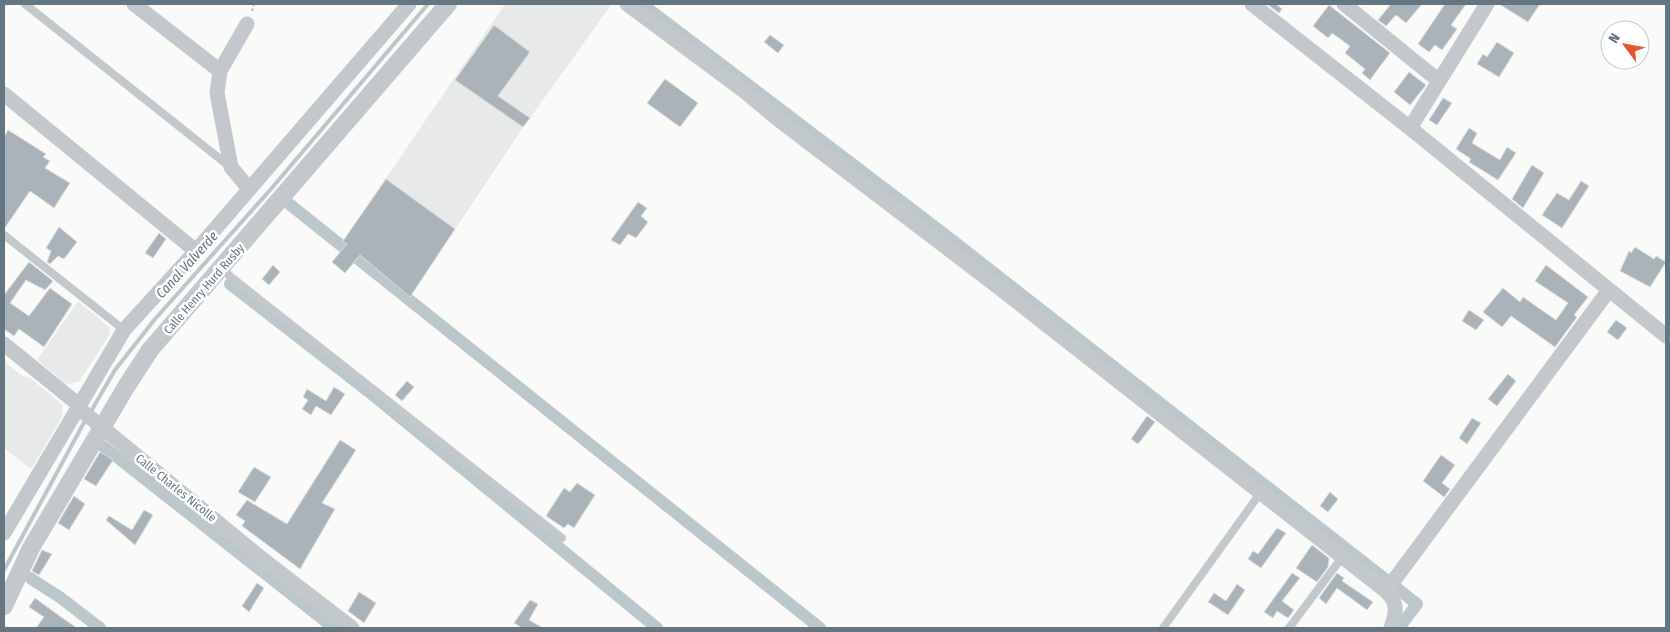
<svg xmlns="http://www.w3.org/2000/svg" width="1670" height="632" viewBox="0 0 1670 632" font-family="'Fira Sans Condensed',sans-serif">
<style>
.built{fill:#e8e9e9}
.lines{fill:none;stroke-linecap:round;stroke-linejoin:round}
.stream{stroke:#bbc7cb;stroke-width:4}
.canal{stroke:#bbc7cb;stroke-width:12}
.building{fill:#aab3b9;stroke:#dcdcda}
.path{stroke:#bbbfc2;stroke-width:2;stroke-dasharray:2.5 2.5;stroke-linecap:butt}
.service{stroke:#c3c8cc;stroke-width:8}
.minor{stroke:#c3c8cc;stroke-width:15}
.tertiary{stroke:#c3c8cc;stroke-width:18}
.labels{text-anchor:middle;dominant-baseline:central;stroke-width:5;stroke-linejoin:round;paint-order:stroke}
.street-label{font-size:12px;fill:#657683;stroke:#fff}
.water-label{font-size:14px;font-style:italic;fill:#60757c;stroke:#fff}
</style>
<rect width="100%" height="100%" fill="#fafaf8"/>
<path class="built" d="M505,4L611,5L522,129L410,297L343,241Z
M78,301L109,327L110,334L79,382L66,384L37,360Z
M4,358L9,366L24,377H29L63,405L62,417L31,469L4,448Z"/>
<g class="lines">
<path class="stream" d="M90,413L115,370L155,319L271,189L428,4
M4,570L86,419"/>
<path class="canal" d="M642,4L943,233L1417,604L1399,628
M288,203L820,628
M230,284L373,395L657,628
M103,446L334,628
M30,578L61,598L100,628"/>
</g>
<path class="building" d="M1267,4H1276L1282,9L1279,13Z
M1391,4H1422L1406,23L1396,15L1386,26L1378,20Z
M1445,4H1466L1451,25L1457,29L1442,50L1435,45L1429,52L1418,44Z
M1499,4H1540L1528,22Z
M1329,5L1390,53L1370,80L1362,73L1365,69L1345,53L1350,46L1332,33L1328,38L1313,26Z
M494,25L530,52L498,96L530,118L523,127L455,80Z
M770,35L784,45L778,53L764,42Z
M1497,42L1514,53L1499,77L1477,64L1483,54L1487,57Z
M1409,72L1426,85L1410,105L1394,92Z
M665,79L698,103L680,127L647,103Z
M1443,98L1452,103L1437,125L1429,120Z
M1469,128L1477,133L1472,143L1500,160L1507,147L1516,153L1498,180L1469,162L1471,159L1456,149Z
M8,130L46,154L43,157L50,161L45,168L70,183L54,208L30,191L4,229V137Z
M1532,165L1544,173L1523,208L1512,199Z
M386,179L455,229L410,297L360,255L345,273L332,262L347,244L343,241Z
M1581,181L1589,186L1562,228L1542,215L1557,193L1569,200Z
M638,202L647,208L641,216L648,222L636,238L628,234L620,245L611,240Z
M59,227L77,242L64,259L58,256L50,264L47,262L51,251L46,248Z
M159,233L166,239L153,258L145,253Z
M1635,247L1654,259L1656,256L1666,262L1650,287L1620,271L1629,251L1631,253Z
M29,262L53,281L45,290L26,280L10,303L29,316L50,288L72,304L44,347L19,329L14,336L4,329V295Z
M273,265L280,272L269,285L262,279Z
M1546,265L1588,297L1574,315L1577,317L1555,347L1511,316L1502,327L1483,312L1503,288L1520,302L1523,297L1556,320L1568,303L1535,281Z
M1469,310L1484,320L1476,330L1462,321Z
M1616,320L1627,328L1618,340L1607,332Z
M1508,374L1516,381L1497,406L1488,399Z
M407,381L414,387L402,401L395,395Z
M334,387L345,394L331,415L316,406L311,415L302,409L308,400L303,397L307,389L326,401Z
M1147,416L1155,422L1138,444L1131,439Z
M1472,418L1481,423L1467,444L1459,438Z
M340,440L356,450L322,503L335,509L300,569L242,526L245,521L236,515L247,500L287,524Z
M100,452L113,460L96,486L84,479Z
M1441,455L1455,465L1442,483L1450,489L1444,497L1423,481Z
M254,467L271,477L255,502L238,492Z
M577,483L595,495L574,528L568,524L564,528L546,516L564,488L570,492Z
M1330,492L1338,499L1328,512L1320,506Z
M74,496L85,504L69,530L58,523Z
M144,510L153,515L135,545L106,520L109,516L132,530Z
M1277,528L1286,533L1261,568L1248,559L1253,551L1258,554Z
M1312,545L1329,558L1328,567L1317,582L1296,568Z
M42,550L52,554L39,575L32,571Z
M1292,573L1300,578L1282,601L1294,610L1288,618L1277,611L1273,618L1264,612Z
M1337,573L1344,578L1342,581L1373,602L1367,610L1337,588L1326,604L1319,598Z
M257,583L264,588L249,612L242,606Z
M1237,584L1245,590L1228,615L1208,602L1214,593L1226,601Z
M359,592L376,603L364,623L348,611Z
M35,598L61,617L77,628H36L44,617L29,607Z
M530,600L538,604L529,620L543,628H522L514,623Z"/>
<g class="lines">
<path class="path" d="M252,11L254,4"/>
<path class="service" d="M25,4L229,166
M4,235L124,330
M221,269L562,538
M1163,628L1261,492
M1289,628L1343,556"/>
<path class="minor" d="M134,4L220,71
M627,4L744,91L779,120L993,283L1386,591C1399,604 1396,613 1391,628
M1252,4L1410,128L1666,336
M1344,4L1439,81
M247,24L220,71L217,93L231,167L249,189
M4,94L196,251
M1410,128L1487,4
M4,344L79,405L82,411L103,428L261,558L352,628
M4,533L124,330L196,251L409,4
M1386,591L1609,290"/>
<path class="tertiary" d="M4,606L31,548L126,387L150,350L448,4"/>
</g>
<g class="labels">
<g class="street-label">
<text transform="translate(204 289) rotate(-49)">Calle Henry Hurd Rusby</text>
<text transform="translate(176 488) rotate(39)">Calle Charles Nicolle</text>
</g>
<g class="water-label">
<text transform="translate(187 265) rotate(-48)">Canal Valverde</text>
</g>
</g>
<rect width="1670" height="632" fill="none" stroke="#657683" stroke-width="10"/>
<g transform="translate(1625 45) rotate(302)"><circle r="24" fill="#ffffff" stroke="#c1c8cd"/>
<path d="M0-4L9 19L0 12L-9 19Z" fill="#e4572e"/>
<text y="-8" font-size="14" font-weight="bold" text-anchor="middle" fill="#657683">N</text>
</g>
</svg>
